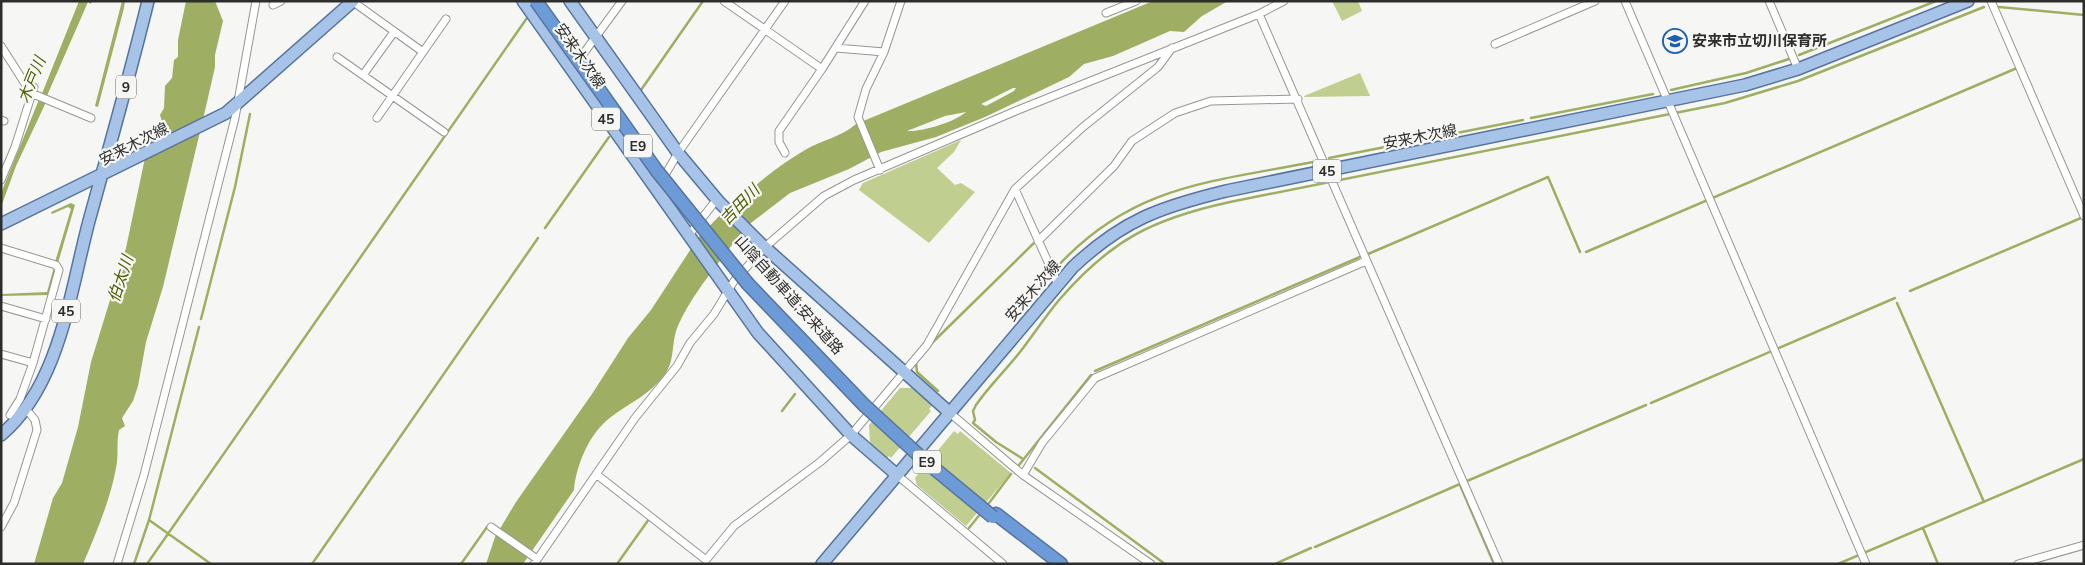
<svg xmlns="http://www.w3.org/2000/svg" width="2085" height="565" viewBox="0 0 2085 565" font-family="'Nunito Sans','Noto Sans JP',sans-serif">
<style>
.green{fill:#c0ce8f}
.water{fill:#9eae62;fill-rule:evenodd}
.lines{fill:none;stroke-linecap:round;stroke-linejoin:round}
.stream{stroke:#9eae62;stroke-width:2.5}
.minor-casing{stroke:#969794;stroke-width:9}
.primary-casing{stroke:#56749c;stroke-width:14}
.motorway-casing{stroke:#56749c;stroke-width:15}
.minor{stroke:#fff;stroke-width:7}
.primary{stroke:#a7c3e8;stroke-width:11}
.motorway{stroke:#6c9bd8;stroke-width:12}
.motorway-bridge-casing{stroke:#56749c;stroke-width:15;stroke-linecap:butt}
.motorway-bridge{stroke:#6c9bd8;stroke-width:12}
.labels{text-anchor:middle;dominant-baseline:central;stroke-width:4.5;stroke-linejoin:round;paint-order:stroke}
.shield{fill:#f6f7f4;stroke:#696a68;stroke-width:1}
.shield-label{font-size:14px;font-weight:bold;fill:#2d2d2c}
.poi-label{font-size:15px;font-weight:bold;fill:#2d2d2c;stroke:#f6f7f4;text-anchor:start}
.street-label{font-size:15px;fill:#2d2d2c;stroke:#f6f7f4}
.water-label{font-size:16px;font-style:italic;fill:#515e02;stroke:#f6f7f4}
</style>
<rect width="100%" height="100%" fill="#f6f7f4"/>
<path class="green" d="M1332,1H1358L1362,11L1342,21Z
M1360,73L1370,96L1304,97V96Z
M961,140L954,152L937,168L955,185L961,183L975,192L929,243L859,190L863,183Z
M900,388H915L933,405L929,409L931,411L891,458L889,456L887,458L870,444L869,425Z
M954,431L958,434L960,431L1011,473L966,526L917,485L915,478Z"/>
<path class="water" d="M79,1H92L91,4L88,2L46,98L41,96Z
M122,1H125L124,8L98,107L95,106Z
M186,1H215L223,21L215,55V67L204,115L163,287L146,342L138,386L133,401L122,418L125,426L119,430C116,444 119,454 116,468C110,501 96,533 83,564H34L53,498L62,483L78,427L91,362L126,248L149,139L163,125L160,115L164,108L165,86L172,78L174,60L178,57V40Z
M1153,1H1228L1202,16L1184,32L1170,31L1113,56L1084,64L1069,77L985,117L936,137L881,152L849,169L790,193L747,226L729,207C754,187 777,166 805,150C822,140 841,137 856,124ZM1013,88H1016L1014,91L986,106L981,104ZM966,112C955,122 922,132 907,131L945,116Z
M40,97L47,100L16,166L1,207V193Z
M71,203L75,205L58,263L55,262L71,209L68,207L52,214L51,212Z
M725,210L744,229C723,258 688,298 676,331C672,344 674,359 667,371C653,393 631,402 611,417C590,432 576,465 574,490L523,564H486L495,537L516,502L592,394L628,338L651,310L698,238Z
M54,267L56,270L49,295L1,296V294L47,292Z"/>
<g class="lines">
<path class="stream" d="M1999,7L2084,15
M1799,55L1936,1
M641,90L703,1
M1671,90L1746,73L1789,59
M1531,118L1653,94
M1329,158L1523,120
M545,228L609,137
M1586,252L2017,68
M1368,254L1548,177L1580,252
M1057,267C1132,185 1211,182 1313,162
M1910,291L2081,218
M1897,303L1984,502
M201,319L235,187L250,114
M932,343L1036,241
M916,363L917,372L938,391
M1095,371L1360,257
M1651,403L1895,298
M782,411L795,394
M1023,459L996,442L973,423L975,420L973,411L976,405C989,386 1006,370 1020,352C1033,335 1045,317 1059,300C1111,240 1152,219 1230,202L1725,103L1798,81L1984,7
M1019,465L1091,375
M1035,468L1165,564
M1467,481L1646,405
M1460,485L1494,564
M986,507L1011,474
M149,520L211,564
M969,528L981,513
M1923,528L1938,564
M1315,547L1460,484
M134,564L149,520L199,327
M147,564L527,18
M312,564L538,238
M461,564L487,527
M617,564L649,519
M1275,564L1311,548
M1838,564L2084,459"/>
<defs>
<path id="minor" d="M352,1L423,52
M724,1L822,69L865,1
M1625,1L1866,564
M1769,1L1798,69
M1991,1L2084,216
M273,5L281,1
M1106,13L1136,1
M1259,14L1499,564
M1495,44L1595,1
M1,46L31,93L91,118
M836,48L884,52
M337,57L444,132
M578,61L622,1
M363,75L394,32
M377,118L446,19
M1,120L4,121
M785,153L779,142V131L822,69
M880,170L858,117L866,89L884,52L901,1
M1,180L15,147L34,87
M662,180L678,153L785,1
M1015,189L1058,284
M689,235L717,199
M1038,241L1114,166L1132,141L1175,113L1211,101L1298,99
M1,248L56,265L59,270L33,363
M1,306L46,319
M1,354L33,363L20,399L10,415
M950,413L1023,475L1151,564
M596,474L706,560L734,526L820,462L851,435L927,345L1015,189L1083,127L1158,67L1172,48
M897,475L1003,564
M1023,475L1042,443L1095,378L1366,261
M1,527L14,503L37,430L35,420L26,409
M491,527L537,559
M117,564L144,475L235,118L256,1
M534,564L635,418L677,366L690,343L714,314L734,281L765,247L824,196L854,180L1018,110L1259,14L1284,1
M2018,564L2084,545"/>
<path id="primary" d="M523,1L758,333L851,435L897,475
M570,1L678,153L719,202L760,243L950,413
M1,224L226,113L353,1
M1,435C60,385 70,292 89,221C109,148 130,75 148,1
M822,564L1073,267C1123,220 1160,207 1226,191L1745,85L1798,69L1968,1"/>
<path id="motorway" d="M748,284L864,405
M996,514L1061,564"/>
</defs>
<use href="#minor" class="minor-casing"/>
<use href="#primary" class="primary-casing"/>
<use href="#motorway" class="motorway-casing"/>
<use href="#minor" class="minor"/>
<use href="#primary" class="primary"/>
<use href="#motorway" class="motorway"/>
<defs>
<path id="motorway-bridge" d="M536,1L657,171L748,284
M864,405L924,460L993,517"/>
</defs>
<use href="#motorway-bridge" class="motorway-bridge-casing"/>
<use href="#motorway-bridge" class="motorway-bridge"/>
</g>
<defs>
<symbol id="school-ring" viewBox="-11 -11 22 22"><circle r="9.5" fill="#f6f7f4" stroke="#1c60b1" stroke-width="1.5"/><path d="M0-5L7-2L0 1L-7-2ZM-4 1L0 2.5L4 1V4Q0 6-4 4Z" fill="#1c60b1"/></symbol>
</defs>
<g fill-rule="evenodd">
<use href="#school-ring" x="1661" y="27" width="28" height="28"/>
</g>
<g class="labels">
<g class="shield">
<rect x="116" y="75.5" width="20" height="23" rx="4"/>
<rect x="592" y="107.5" width="28" height="23" rx="4"/>
<rect x="624" y="134.5" width="28" height="23" rx="4"/>
<rect x="1313" y="159.5" width="28" height="23" rx="4"/>
<rect x="52" y="299.5" width="28" height="23" rx="4"/>
<rect x="913" y="450.5" width="28" height="23" rx="4"/>
</g>
<g class="shield-label">
<text x="126" y="87">9</text>
<text x="606" y="119">45</text>
<text x="638" y="146">E9</text>
<text x="1327" y="171">45</text>
<text x="66" y="311">45</text>
<text x="927" y="462">E9</text>
</g>
<g class="poi-label">
<text x="1692" y="41">安来市立切川保育所</text>
</g>
<g class="street-label">
<text transform="translate(580 56) rotate(55)">安来木次線</text>
<text transform="translate(1420 137) rotate(-11)">安来木次線</text>
<text transform="translate(134 144) rotate(-27)">安来木次線</text>
<text transform="translate(1033 291) rotate(-49)">安来木次線</text>
<text transform="translate(789 295) rotate(48)">山陰自動車道;安来道路</text>
</g>
<g class="water-label">
<text transform="translate(32 80) rotate(-68)">木戸川</text>
<text transform="translate(740 205) rotate(-46)">吉田川</text>
<text transform="translate(121 279) rotate(-72)">伯太川</text>
</g>
</g>
<rect width="2085" height="565" fill="none" stroke="#2d2d2c" stroke-width="5"/>
</svg>
